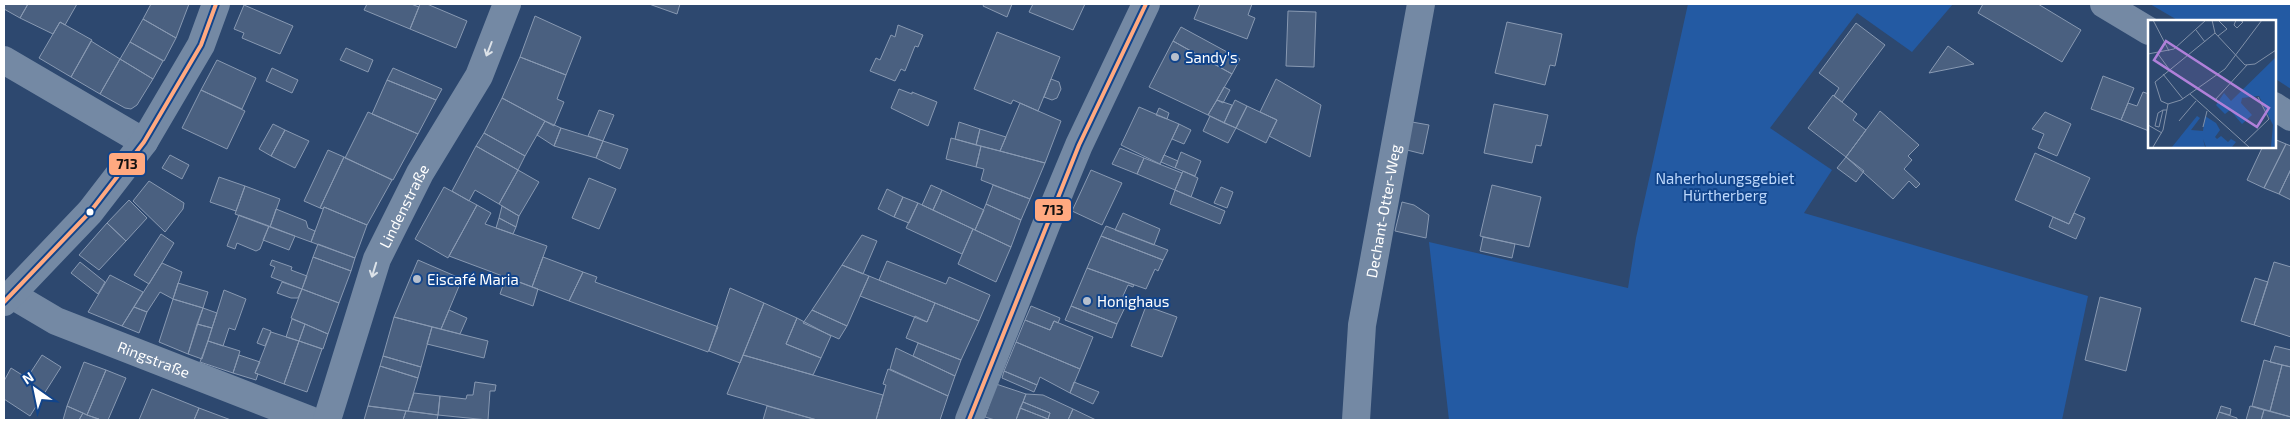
<svg xmlns="http://www.w3.org/2000/svg" width="2295" height="424" viewBox="0 0 2295 424" font-family="'Exo 2',sans-serif">
<style>
.green{fill:#235aa3}
.building{fill:#4a6080;stroke:#8899b2}
.lines{fill:none;stroke-linecap:round;stroke-linejoin:round}
.minor{stroke:#7489a4;stroke-width:28}
.bus-1-casing{stroke:#11448b;stroke-width:8}
.bus-1{stroke:#ffa980;stroke-width:4}
.oneway{stroke:#dce2e8}
.poi-dot{fill:#b6bfcd;stroke:#11448b;stroke-width:2}
.bus-dot{fill:#fff;stroke:#11448b;stroke-width:2}
.labels{text-anchor:middle;dominant-baseline:central;stroke-width:4;stroke-linejoin:round;paint-order:stroke}
.poi-label{font-size:15px;fill:#fff;stroke:#11448b;text-anchor:start}
.park-label{font-size:15px;fill:#bed9fd;stroke:#11448b}
.street-label{font-size:15px;fill:#fff;stroke:#11448b}
.inset-road{fill:none;stroke:#8191a9;stroke-width:1}
.view{fill:#b080d9;fill-opacity:0.15;stroke:#b080d9;stroke-width:2.5}
.inset-edge{fill:none;stroke:#fff;stroke-width:2.5}
.line-badge{stroke:#11448b;stroke-width:2}
.pale-badge-label{font-size:14px;text-anchor:middle;font-weight:bold;fill:#111}
</style>
<rect width="100%" height="100%" fill="#2d486f"/>
<path class="green" d="M1688,4H1953L1912,52L1857,13L1770,128L1832,170L1804,213L2088,296L2062,420H1449L1429,242L1628,288L1636,238Z
M2150,4H2291V89L2274,78V21H2179Z"/>
<path class="building" d="M4,4H28L20,18L4,9Z
M28,4H77L65,25L60,22L53,34L20,18Z
M151,4H189L176,38L143,19Z
M367,4H411L419,7L410,29L364,10Z
M420,4H427L467,21L456,48L410,29Z
M649,4H680L677,14Z
M984,4H1012L1007,17L983,6Z
M1033,4H1085L1073,30L1029,12Z
M1200,4H1252L1248,15L1255,18L1247,39L1194,19Z
M1983,4H2038L2081,30L2062,62L1978,13Z
M244,5L293,26L280,54L242,38L244,33L234,29Z
M1288,11L1316,12L1314,67L1286,66Z
M535,16L581,37L566,75L520,57Z
M143,19L176,38L164,61L130,42Z
M60,22L92,40L71,77L39,58Z
M1507,22L1562,34L1555,66L1550,65L1545,85L1495,73Z
M1856,23L1885,45L1842,102L1834,96L1839,88L1819,73Z
M898,25L923,35L918,47L915,46L905,71L901,69L895,81L870,71L876,58L880,60L891,35L895,37Z
M1181,27L1240,59L1232,74L1173,41Z
M997,32L1060,57L1038,111L1013,100L1011,104L974,89Z
M91,41L120,59L100,94L71,77Z
M1173,41L1232,74L1208,115L1149,87Z
M130,42L163,61L153,79L120,59Z
M1948,46L1974,64L1929,73Z
M346,48L373,60L368,72L340,60Z
M520,57L566,75L557,99L564,102L554,126L502,98Z
M120,59L153,79L137,105L131,109L125,108L100,94Z
M217,60L256,78L242,109L201,90Z
M272,68L298,80L292,93L266,81Z
M393,68L442,89L436,100L387,80Z
M2103,76L2134,88L2121,120L2091,109Z
M1051,79L1059,82L1061,89L1057,98L1052,100L1044,97Z
M1276,79L1321,105L1310,157L1269,136L1277,120L1260,112Z
M387,80L436,100L418,134L372,114Z
M1224,87L1230,90L1223,103L1217,100Z
M899,89L912,94V92L937,102L928,126L891,108Z
M201,90L245,111L227,149L182,128Z
M2143,92L2149,94V131L2121,120L2128,103L2137,106Z
M1833,95L1857,114L1853,120L1866,130L1846,157L1808,128Z
M502,98L545,121L525,156L484,133Z
M1217,100L1232,105L1224,123L1208,115Z
M1235,100L1247,106L1236,128L1224,123Z
M1020,103L1061,121L1045,163L1000,151Z
M1494,104L1548,115L1541,146L1536,145L1532,163L1484,153Z
M1247,106L1277,120L1266,143L1236,128Z
M1139,107L1179,124L1160,164L1121,145Z
M1159,108L1169,113L1167,119L1156,115Z
M599,110L614,115L603,141L588,136Z
M1880,111L1919,145L1908,156L1912,160L1904,169L1920,184L1916,188L1909,181L1893,199L1846,157Z
M368,112L418,134L393,180L345,158Z
M2045,112L2071,124L2057,156L2038,148L2044,134L2032,129Z
M1210,116L1236,128L1228,143L1203,131Z
M545,121L561,128L554,146L537,135Z
M959,122L980,129L976,145L955,139Z
M1412,122L1429,125L1423,154L1407,150Z
M273,124L285,130L271,156L259,149Z
M1179,124L1191,130L1184,144L1172,139Z
M561,128L603,141L596,158L554,146Z
M980,129L1006,137L1000,151L976,145Z
M285,130L309,141L295,168L271,156Z
M484,133L525,156L518,170L476,146Z
M951,138L981,146L976,167L946,159Z
M2274,139L2286,144L2264,188L2247,180L2263,146H2274Z
M603,141L628,149L620,169L596,158Z
M2286,144L2291,146V169L2279,194L2264,188Z
M476,146L518,170L499,204L475,190L469,201L452,191Z
M981,146L1045,163L1030,199L981,180L984,169L976,167Z
M1120,148L1144,158L1137,174L1112,164Z
M328,150L344,157L320,208L304,201Z
M1181,152L1201,161L1195,176L1175,168Z
M2035,153L2090,178L2069,224L2015,200Z
M170,155L189,165L182,179L162,168Z
M1164,155L1178,161L1175,168L1161,162Z
M344,157L392,180L367,225L324,207L323,209L320,208Z
M1846,157L1864,171L1856,182L1837,168Z
M1144,158L1182,173L1175,190L1137,174Z
M2291,169V200L2279,194Z
M518,170L539,182L519,216L499,204Z
M1091,170L1122,183L1102,225L1072,211Z
M1183,171L1198,178L1191,197L1175,190Z
M219,177L245,186L236,211L210,202Z
M589,178L616,189L599,229L572,218Z
M149,181L184,203L183,209L165,232L133,201Z
M931,185L942,190L933,210L922,205Z
M993,185L1030,199L1021,220L986,204Z
M1492,185L1541,197L1529,247L1480,236Z
M245,186L280,199L270,227L235,214Z
M444,187L477,205L448,258L415,239Z
M1221,187L1233,192L1227,208L1214,203Z
M887,189L903,197L894,217L878,209Z
M942,190L984,210L975,230L933,210Z
M1175,190L1225,211L1220,224L1170,204Z
M903,197L918,203L909,223L894,217Z
M129,200L147,218L126,241L107,223Z
M1402,202L1414,205L1429,215L1426,238L1395,231Z
M918,203L973,229L962,254L906,228Z
M986,204L1021,220L1011,247L975,230Z
M477,205L491,213L485,224L547,246L532,287L449,256Z
M502,206L519,216L516,227L499,218Z
M324,207L367,225L355,258L311,242Z
M276,209L306,221L308,228L315,231L311,242L270,227Z
M1123,213L1160,229L1154,245L1115,230Z
M2074,213L2085,218L2076,239L2049,227L2053,217L2069,224Z
M239,215L269,226L260,249L256,251L237,243L235,249L227,246Z
M499,218L516,227L513,234L496,228Z
M107,223L126,241L99,270L79,255Z
M269,226L295,236L289,250L263,240Z
M1106,226L1168,250L1163,260L1101,236Z
M973,229L1011,247L996,282L958,264Z
M161,234L174,243L149,284L134,275Z
M862,235L877,241L863,274L842,265Z
M1101,236L1163,260L1158,271L1155,269L1146,289L1087,268Z
M1483,237L1515,244L1512,258L1480,251Z
M318,244L355,258L351,271L313,257Z
M313,257L351,271L339,303L302,289Z
M543,257L583,272L569,301L532,287Z
M272,260L292,267L291,270L307,276L302,289L271,277L275,267L270,265Z
M418,260L462,279L441,329L394,317Z
M887,261L946,284L949,277L990,295L979,321L879,280Z
M80,262L105,282L98,294L71,273Z
M2274,262L2291,267V337L2254,325Z
M162,263L182,272L173,299L160,292L147,312L134,307Z
M842,265L869,276L847,326L812,310Z
M1087,268L1134,285L1133,287L1128,285L1123,296L1129,299L1117,324L1071,306Z
M583,272L597,277L595,282L716,326L718,327L708,352L569,301Z
M110,275L143,292L122,326L88,312Z
M869,276L935,303L927,322L860,296Z
M506,277L538,289L533,306L500,294Z
M2255,278L2268,282L2254,325L2241,321Z
M282,282L302,289L298,298H291L277,293Z
M178,283L208,292L203,308L173,299Z
M730,288L764,303L740,363L709,351Z
M302,289L339,303L328,334L291,318Z
M224,290L246,299L235,330L229,328L223,346L208,341Z
M2100,297L2141,308L2126,371L2085,360Z
M173,299L203,308L188,354L159,342Z
M764,303L797,318L786,344L821,358L813,375L743,355Z
M935,303L979,321L961,360L906,338L915,316L927,322Z
M1031,306L1060,318L1058,323L1054,321L1050,330L1025,320Z
M1071,306L1117,324L1112,338L1065,320Z
M1146,306L1177,317L1162,357L1131,346Z
M134,307L147,312L139,333L122,326Z
M203,308L217,313L212,328L197,324Z
M449,310L467,318L460,334L441,329Z
M812,310L847,326L839,339L803,323Z
M394,317L432,327L421,367L383,356Z
M797,318L831,336L821,358L786,344Z
M292,319L305,324L299,341L286,337Z
M1025,320L1050,330L1054,321L1093,337L1080,369L1016,342Z
M197,324L212,328L202,359L188,354Z
M305,324L328,334L323,349L299,341Z
M432,327L488,341L484,358L427,344Z
M263,328L271,331L265,346L257,343Z
M271,332L299,341L284,384L255,373Z
M208,341L240,351L233,373L200,362Z
M299,341L322,349L307,392L284,384Z
M1016,342L1080,369L1070,393L1040,377L1037,385L1004,371Z
M918,343L961,360L955,376L913,356Z
M2275,346L2291,350V367L2270,362Z
M896,348L955,376L948,396L890,369Z
M42,355L61,367L30,416L4,399V381L11,368L27,378Z
M239,355L260,362L255,373L258,374L256,380L233,373Z
M743,355L883,395L876,420H817L727,394Z
M383,356L421,367L418,378L380,366Z
M2264,360L2282,365L2270,411L2252,406Z
M84,362L106,370L87,415L67,406Z
M2282,365L2291,367V417L2270,411Z
M380,366L418,378L408,411L368,406Z
M888,369L948,396L940,420H876L886,385L883,384Z
M106,370L126,378L108,420H101L87,415Z
M1004,371L1037,385L1034,392L1002,378Z
M475,382L496,385L495,391H490L488,420L438,415L440,396L466,399L467,395H473Z
M1074,382L1099,392L1093,404L1070,393Z
M996,384L1026,394L1016,420H995L985,417Z
M152,389L199,408L194,420H139Z
M414,393L440,396L438,415L408,411Z
M1026,394L1043,395L1073,409L1068,420H1052L1048,419L1050,413L1023,402Z
M1023,402L1050,413L1048,419L1020,408Z
M67,406L83,413L79,420H63Z
M368,406L406,411L403,420H364Z
M767,406L817,420H763Z
M2221,406L2231,409L2230,415L2219,412Z
M2250,406L2264,410L2261,420H2246Z
M199,408L231,420H194Z
M1020,408L1048,419V420H1016Z
M1073,409L1096,420H1068Z
M2264,410L2291,417V420H2261Z
M406,411L438,415L437,420H403Z
M2219,412L2237,418V420H2216Z
M83,413L87,415L99,419L79,420Z"/>
<g class="lines">
<g class="minor">
<path d="M2104,4L2149,31"/>
<path d="M4,60L144,142"/>
<path d="M2274,106L2291,117"/>
<path id="s1" d="M12,295L56,321L310,420"/>
<path d="M4,302L90,212L144,142L201,45L216,4"/>
<path id="s2" d="M327,420L377,259L420,173L479,76L507,4"/>
<path d="M969,420L1050,215L1079,145L1146,4"/>
<path id="s3" d="M1356,420L1362,325L1421,4"/>
</g>
<defs>
<path id="bus-1" d="M4,302L90,212L144,142L201,45L216,4
M969,420L1079,145L1146,4"/>
</defs>
<use href="#bus-1" class="bus-1-casing"/>
<use href="#bus-1" class="bus-1"/>
</g>
<defs><path id="oneway-shaft" d="M-6 0H5M1.5-3L5.5 0L1.5 3" fill="none" stroke-width="1.6" stroke-linecap="round" stroke-linejoin="round" transform="scale(1.25)"/></defs>
<g class="oneway">
<use href="#oneway-shaft" transform="translate(489 49) rotate(111)"/>
<use href="#oneway-shaft" transform="translate(374 270) rotate(107)"/>
</g>
<g class="poi-dot">
<circle cx="1175" cy="57" r="5"/>
<circle cx="417" cy="279" r="5"/>
<circle cx="1087" cy="301" r="5"/>
</g>
<circle class="bus-dot" cx="90" cy="212" r="4.5"/>
<g class="labels">
<g class="poi-label">
<text x="1185" y="57">Sandy's</text>
<text x="427" y="279">Eiscafé Maria</text>
<text x="1097" y="301">Honighaus</text>
</g>
<g class="park-label">
<text x="1725" y="178">Naherholungsgebiet<tspan x="1725" dy="17">Hürtherberg</tspan></text>
</g>
<g class="street-label">
<text stroke="none"><textPath href="#s2" startOffset="228">Lindenstraße</textPath></text>
<text stroke="none"><textPath href="#s3" startOffset="211">Dechant-Otter-Weg</textPath></text>
<text stroke="none"><textPath href="#s1" startOffset="156">Ringstraße</textPath></text>
</g>
</g>
<g transform="translate(2148 20)">
<rect width="128" height="128" fill="#2d486f"/>
<path d="M127,38V127H123L125,105L111,76L94,78L93,83L104,95L94,104L82,90L77,94L68,85L76,73L83,81ZM49,96L52,98L43,110L55,111L57,96L68,103L72,110L67,117L69,119L73,116L80,122L83,119L88,122L84,127H58L55,119L57,127H24Z" fill="#235aa3"/>
<path class="inset-road" d="M5,0L21,31M64,0L67,13L97,45L107,44L128,30M70,0L79,9L70,16M88,0L86,5L89,8L95,2L92,0M48,10L57,22M0,34L26,29L58,0M10,34L21,49M15,54L35,79M7,62L67,13M7,62L13,81L20,84M42,74L101,127M67,80L99,45M20,84L33,80L77,49L114,0M15,90L11,107L7,106L10,93L15,90H19M31,101L48,81M0,105L14,113M55,107L59,91M96,123L121,99L110,77M5,127L15,110L20,84"/>
<path class="view" d="M18,21L121,88L109,107L6,40Z"/>
<rect width="128" height="128" class="inset-edge"/>
</g>
<g class="line-badge">
<rect x="108" y="152" width="38" height="24" rx="5" fill="#ffa980"/>
<rect x="1034" y="198" width="38" height="24" rx="5" fill="#ffa980"/>
</g>
<g class="pale-badge-label">
<text x="127" y="169">713</text>
<text x="1053" y="215">713</text>
</g>
<rect width="2295" height="424" fill="none" stroke="#ffffff" stroke-width="10"/>
<g transform="translate(35 389) rotate(327)" stroke="#11448b" stroke-width="4" paint-order="stroke">
<path d="M0-4L9 19L0 12L-9 19Z" fill="#ffffff"/>
<text y="-8" font-size="14" font-weight="bold" text-anchor="middle" fill="#ffffff">N</text>
</g>
</svg>
